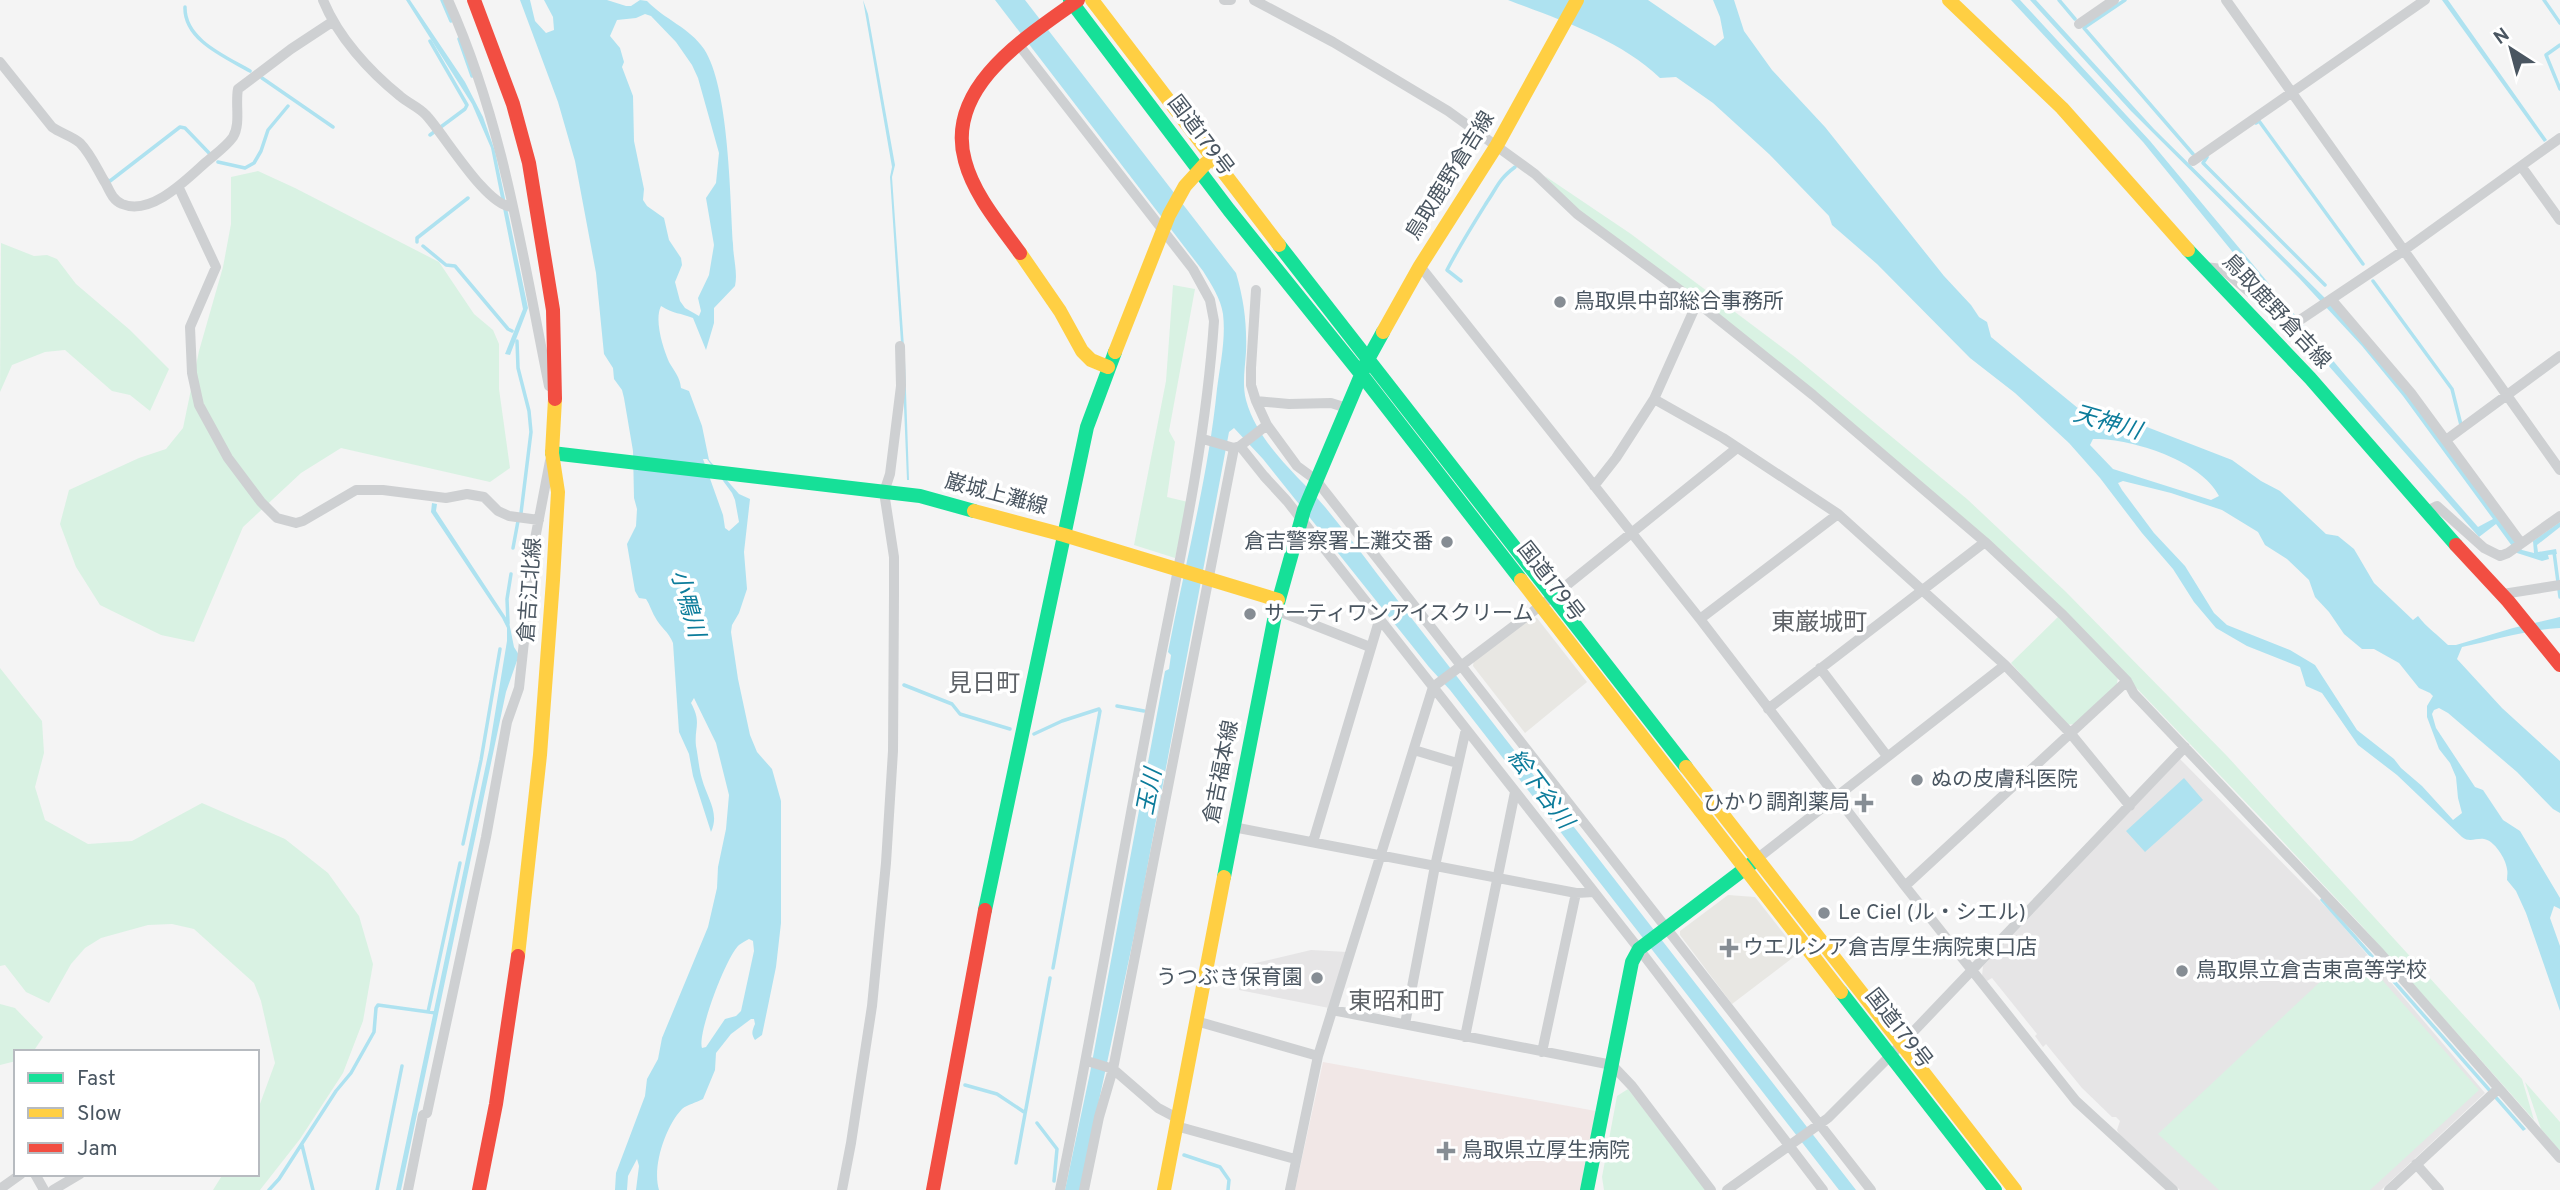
<svg xmlns="http://www.w3.org/2000/svg" width="2560" height="1190" viewBox="0 0 2560 1190" font-family="Overpass,'Noto Sans JP',sans-serif">
<style>
.commercial{fill:#e8e7e3}
.education{fill:#e6e5e6}
.medical{fill:#f1e7e6}
.green{fill:#d9f2e3}
.water{fill:#aee2f0;fill-rule:evenodd}
.lines{fill:none;stroke-linecap:round;stroke-linejoin:round}
.stream{stroke:#aee2f0;stroke-width:3.5}
.street{stroke:#ced0d2;stroke-width:10}
.fast{stroke:#16e098;stroke-width:14}
.slow{stroke:#ffcf43;stroke-width:14}
.jam{stroke:#f24e42;stroke-width:14}
.poi-dot{fill:#868d94;stroke:#fff;stroke-width:2.5}
.labels{text-anchor:middle;dominant-baseline:central;stroke-width:7;stroke-linejoin:round;paint-order:stroke}
.street-label{font-size:21px;fill:#4a5661;stroke:#fff}
.poi-label{font-size:21px;fill:#4a5661;stroke:#fff;text-anchor:start}
.water-label{font-size:23px;font-style:italic;fill:#0c7c9b;stroke:#fff}
.quarter-label{font-size:24px;fill:#5f6368;stroke:#fff}
</style>
<rect width="100%" height="100%" fill="#f4f4f4"/>
<path class="commercial" d="M1530,617L1537,618L1587,682L1525,733L1473,666L1474,660Z
M1728,895L1755,897L1799,953L1732,1004L1680,935V931Z"/>
<path class="education" d="M2180,759L2331,912L2485,1093L2381,1190H2180L2119,1134L2117,1130L2120,1121L2116,1117H2112L2082,1088L2046,1044L2043,1047L2035,1036L2037,1034L1992,978L1987,981L1982,976L1983,966Z
M1311,950L1347,952L1329,1008L1239,990L1243,966Z"/>
<path class="medical" d="M1323,1062L1596,1111L1580,1190H1295Z"/>
<path class="green" d="M258,171L295,188L439,262L474,314L493,330L499,344V389L510,468L490,482L341,448L301,473L243,527L194,642L161,635L100,605L76,567L60,524L69,490L139,458L166,449L183,428L199,351L223,267L231,224V177Z
M1545,176L1631,234L1795,357L1967,499L2066,592L2227,756L2522,1079L2534,1120L2361,925L2258,815L2125,676L1960,517L1579,214Z
M1,243L34,256L47,255L57,259L76,284L130,330L169,369L150,411L130,395L112,391L65,350L45,352L12,365L0,392Z
M1173,285L1195,289L1169,431L1175,442L1167,497L1188,502L1175,558L1134,545L1166,381Z
M2059,616L2118,676L2117,684L2074,724L2066,725L2011,663Z
M0,668L42,721L44,753L35,787L45,820L88,844L132,841L202,803L285,839L328,873L359,916L373,964L363,1021L343,1073L300,1139L260,1190H213L223,1174H257V1112L275,1063L261,1001L254,983L194,929L172,924L148,925L101,938L85,948L71,964L49,1003L26,992L5,965L0,966Z
M2369,965L2479,1090L2370,1190H2219L2158,1134L2337,966Z
M0,1004L15,1008L43,1037L33,1052H16V1061L0,1065Z
M2525,1082L2560,1122V1151L2541,1129Z
M1628,1089L1706,1190H1604L1602,1177L1617,1096Z"/>
<path class="water" d="M406,0H410L465,82L483,117L495,151L528,308L510,355L505,354L523,309L491,148L472,104Z
M520,0H530L535,21L546,33L554,30L553,17L544,0H607L626,6H631L640,0L647,1C664,19 690,28 704,49C729,87 730,196 733,244C733,257 738,273 735,286L714,308V323L706,350L693,318C681,313 673,314 661,306C654,320 663,348 669,362C674,371 680,377 681,388L689,391L702,426L709,460L739,494L750,499L744,552L747,589L739,613L732,625L731,632L738,679L750,735L757,752L772,769L781,801V923L776,967L762,1035L755,1040C751,1034 752,1031 755,1024L754,1019H751L731,1034L716,1053L715,1070L703,1099C696,1103 688,1104 682,1109C665,1127 652,1167 659,1190H636L639,1166L637,1159L628,1176L627,1190H615L616,1173L645,1096L647,1079L658,1059L662,1038L708,927L717,888L718,867L726,829L729,795L716,743L694,698L691,703C702,723 694,727 696,746C698,756 699,769 702,779C707,798 720,813 711,832L693,776L689,754L679,732L673,643C669,632 660,627 655,617C651,610 650,605 646,599L639,598L635,591L627,544L636,526L637,509L634,498L633,451L624,398L622,390L614,379L613,368L604,354L596,273L575,161L558,102ZM645,14L651,16L676,42L692,65L698,78L719,153L716,183L706,198L714,245L709,275L698,298L701,311L699,316L685,308L680,301L675,282L682,265L681,258L669,240L664,218L647,206L643,200L644,189L634,141L633,96L622,67L624,62L620,48L610,36L617,20L636,18ZM703,459H707L732,493L735,500L739,522L729,531L725,528L723,515ZM749,939L753,941L754,951L741,1011L736,1016L725,1019L706,1047L702,1048C697,1034 726,957 739,945C742,943 745,941 749,939Z
M863,0L868,14L895,165L892,177L905,361L909,480H907L902,358L890,177L892,167Z
M995,0H1025L1236,273C1244,300 1247,324 1246,352C1245,368 1242,384 1246,400C1258,444 1297,474 1325,507C1343,529 1361,552 1378,575L1856,1190H1839L1450,690L1429,667L1263,459L1234,428L1229,432L1138,917L1080,1190H1065L1090,1073L1165,671L1169,669L1171,655L1168,652C1185,564 1208,478 1217,389C1220,365 1226,339 1223,314C1221,299 1211,284 1203,271Z
M1508,0H1648L1715,46L1724,38L1720,17L1713,0H1734L1744,31L1772,70L1825,127L1944,276L1971,305L1979,317L1987,322L1991,337L2079,409L2094,417L2134,422L2232,460L2261,481L2280,491L2326,534L2338,536L2354,549L2374,583L2413,620L2418,616C2427,628 2438,635 2448,645H2456L2513,628L2560,617V628C2526,630 2495,640 2462,647L2457,659L2502,708L2560,761V813L2553,809L2517,772L2448,713L2439,708L2434,710L2432,714L2436,728L2475,787L2483,790L2503,820L2520,831L2560,898V909L2554,906L2550,918L2560,946V1011L2526,913L2516,891L2507,880C2507,876 2508,873 2507,869C2506,859 2494,840 2484,839C2475,838 2470,843 2462,837L2397,775L2358,745L2322,693L2306,686L2300,667L2247,646L2216,628L2194,602L2173,569L2142,533L2100,478L2069,443L2015,393L1970,358L1877,264L1832,225L1829,216L1769,154L1713,103L1676,77L1660,78C1619,39 1560,20 1508,0ZM2093,439C2130,438 2201,460 2219,496L2211,500L2113,469L2090,445ZM2123,481L2171,493L2222,510L2258,532L2265,545L2287,559L2309,580L2315,597L2329,612L2344,634L2362,649H2374L2399,663L2419,688L2430,693L2433,696L2427,706V717L2439,749L2450,763L2456,777L2458,798L2462,813L2453,820L2422,786L2401,768L2394,759L2357,730L2315,665L2290,650L2227,625L2214,613L2185,566L2154,533L2122,490L2118,483Z
M2011,0H2020L2033,14L2150,141L2345,375L2478,527L2493,519L2403,396L2362,346L2299,278L2131,111L2030,0H2036L2154,129L2333,306L2394,377L2522,550L2534,553L2533,541L2560,522V527L2537,545L2538,552L2556,549L2557,554L2548,555L2549,559L2542,561L2517,553L2496,524L2479,537L2284,315L2143,142Z
M2442,0H2448L2547,140L2544,142Z
M432,503L437,504L436,511L509,622L514,647L519,655L506,692L401,1190H396L489,750L507,641V628L502,618L431,512Z
M2184,778L2203,800L2145,852L2126,831Z
M2322,897L2526,1129L2523,1131L2320,900Z"/>
<g class="lines">
<path class="stream" d="M442,0L451,21
M2059,0L2075,19
M2544,0L2560,23
M185,7C184,40 226,57 250,71
M2085,27L2125,0
M2084,28L2193,154
M459,39L472,76
M2560,45L2546,55L2560,89
M262,78L333,127
M2256,123L2259,121L2363,264
M430,135L465,109L467,105L430,41
M2207,157L2203,163L2325,285
M218,162L245,168L254,163L261,151L268,130L288,106
M107,180L110,181L180,127L185,128L209,153
M417,242V238L468,198
M423,246L446,265L455,266L508,329L512,331
M1461,281L1447,270C1460,245 1472,226 1487,202C1498,186 1498,180 1515,167
M2373,281L2452,389L2461,425
M517,341L518,368L529,411L531,432L521,513
M513,548L518,521
M2554,552L2560,597
M508,623L507,599L511,574
M904,685L952,704L960,714L1010,729
M1117,706L1144,711
M1034,734L1062,721L1099,709L1100,711L1053,968
M463,844L481,760L500,649
M428,1012L460,863
M965,1085L997,1094L1024,1112
M1037,1123L1057,1149L1054,1181
M302,1145L313,1190
M1184,1155L1220,1167L1229,1180L1228,1190
M1016,1163L1050,978
M269,1190L279,1179L336,1091L351,1073L374,1032L376,1008L378,1005L436,1013
M377,1190L402,1066"/>
<path class="street" d="M323,0C338,37 369,71 400,96C408,103 419,107 426,115C444,134 487,208 513,207
M448,0C504,125 522,253 549,386L556,390
M1224,0H1231
M1254,0L1333,42L1448,111L1535,174L1577,214L1703,307L1813,395L1985,542L2063,615L2127,681L2134,694L2380,953L2560,1158
M2226,0L2560,470
M2079,24L2114,0
M1019,45L1193,269L1210,300L1214,321C1205,456 1173,589 1148,722C1118,878 1092,1035 1060,1190
M0,62L52,127C60,133 72,136 80,143C91,154 98,171 106,184C110,192 113,200 122,204C151,216 186,180 205,163C214,155 226,147 233,137C241,124 235,104 238,89L291,49L332,22
M2193,161L2425,0
M2521,166L2560,220
M179,188L216,267L190,327L192,373L199,405L228,458L261,502L277,518L296,523L303,521L356,490H383L446,498L467,494L484,497L498,511L509,516L539,520
M1420,266L1700,619L1905,886L2076,1101L2173,1190
M2205,267L2222,269L2285,322L2294,324L2403,251L2560,138
M1256,290L1251,368V385L1256,401L1267,425L1297,466L1316,480L1871,1190
M2331,299L2411,393L2521,543
M1654,399L1723,438L1838,514L2005,665L2071,734L2130,806
M1256,401L1289,404L1331,403L1347,408
M1203,439L1234,448
M2446,440L2560,356
M1240,446L1267,425
M1594,486L1616,458L1654,399L1697,303
M2425,512L2437,506L2484,548L2500,556L2508,553L2560,516
M2503,594L2560,585
M1276,610L1370,647
M1700,619L1838,514
M1820,668L1887,756
M1768,709L1985,542
M1414,750L1457,763
M1233,827L1576,893L1594,892
M1313,842L1379,621
M1758,858L2005,665
M1905,886L2127,681
M1332,1010L1612,1065L1632,1086L1711,1190
M1196,1021L1318,1056
M1405,1024L1435,866L1466,729
M1465,1037L1515,792
M1542,1052L1576,893
M1087,1061L1113,1069L1158,1108L1177,1118
M1176,1126L1295,1159
M2416,1164L2439,1190
M35,1174L44,1190
M0,1189L21,1174
M53,1190L80,1174
M408,1190L423,1115L427,1113L486,837L507,722L519,688L535,539L550,461
M842,1190L851,1143L872,1006L886,863L893,751L894,594V557L884,492L890,474L901,386L900,346
M1084,1190L1099,1117L1113,1069L1234,448L1240,446L1264,476L1287,501L1639,949L1823,1190
M1290,1190L1318,1056L1433,687L1552,597L1737,448
M1727,1190L1828,1118L1891,1055L2185,747
M2389,1190L2498,1089"/>
<path class="fast" d="M1070,0L1229,210L1361,374L1521,580
M1279,245L1686,767
M2188,250L2310,378L2456,545
M552,453L920,496L974,511
M1224,877L1276,610L1304,510L1367,361L1383,332
M985,910L1087,427L1115,352
M1841,992L1995,1190
M1587,1190L1632,962L1639,949L1751,864"/>
<path class="slow" d="M1092,0L1279,245
M1949,0L2062,108L2188,250
M1020,253L1060,311L1082,351L1091,360L1108,367
M1383,332L1420,266L1497,145L1577,0
M1115,352L1169,215L1185,186L1206,163
M974,511L1064,535L1278,600
M1521,580L1841,992
M1686,767L2015,1190
M518,956L540,755L553,580L558,492L552,453L555,399
M1164,1190L1224,877"/>
<path class="jam" d="M474,0L513,104L529,163L553,310L555,399
M1020,253C1000,225 974,195 965,161C944,87 1028,36 1078,0
M2456,545L2508,601L2560,665
M479,1190L496,1104L518,956
M933,1190L985,910"/>
</g>
<g class="poi-dot">
<circle cx="1560" cy="302" r="7"/>
<circle cx="1447" cy="542" r="7"/>
<circle cx="1250" cy="614" r="7"/>
<circle cx="1917" cy="780" r="7"/>
<path d="M1860.5 792.5h7v7h7v7h-7v7h-7v-7h-7v-7h7z"/>
<circle cx="1824" cy="913" r="7"/>
<path d="M1725.5 937.5h7v7h7v7h-7v7h-7v-7h-7v-7h7z"/>
<circle cx="2182" cy="971" r="7"/>
<circle cx="1317" cy="978" r="7"/>
<path d="M1442.5 1140.5h7v7h7v7h-7v7h-7v-7h-7v-7h7z"/>
</g>
<g class="labels">
<g class="street-label">
<text transform="translate(1200 136) rotate(53)">国道179号</text>
<text transform="translate(1451 176) rotate(-58)">鳥取鹿野倉吉線</text>
<text transform="translate(2276 312) rotate(47)">鳥取鹿野倉吉線</text>
<text transform="translate(996 495) rotate(15)">巌城上灘線</text>
<text transform="translate(1550 582) rotate(52)">国道179号</text>
<text transform="translate(531 590) rotate(-86)">倉吉江北線</text>
<text transform="translate(1222 772) rotate(-79)">倉吉福本線</text>
<text transform="translate(1898 1029) rotate(52)">国道179号</text>
</g>
<g class="poi-label">
<text x="1574" y="302">鳥取県中部総合事務所</text>
<text x="1433" y="542" text-anchor="end">倉吉警察署上灘交番</text>
<text x="1264" y="614">サーティワンアイスクリーム</text>
<text x="1931" y="780">ぬの皮膚科医院</text>
<text x="1850" y="803" text-anchor="end">ひかり調剤薬局</text>
<text x="1838" y="913">Le Ciel (ル・シエル)</text>
<text x="1743" y="948">ウエルシア倉吉厚生病院東口店</text>
<text x="2196" y="971">鳥取県立倉吉東高等学校</text>
<text x="1303" y="978" text-anchor="end">うつぶき保育園</text>
<text x="1462" y="1151">鳥取県立厚生病院</text>
</g>
<g class="water-label">
<text transform="translate(2107 424) rotate(16)">天神川</text>
<text transform="translate(686 604) rotate(74)">小鴨川</text>
<text transform="translate(1539 790) rotate(53)">絵下谷川</text>
<text transform="translate(1151 792) rotate(-79)">玉川</text>
</g>
<g class="quarter-label">
<text x="1819" y="624">東巌城町</text>
<text x="984" y="685">見日町</text>
<text x="1396" y="1003">東昭和町</text>
</g>
</g>
<rect x="14" y="1050" width="245" height="126" fill="#ffffff" stroke="#b7bbc0" stroke-width="2"/>
<rect x="28" y="1073" width="35" height="10" fill="#16e098" stroke="#b7bbc0" stroke-width="2"/>
<text x="77" y="1085" font-size="21" fill="#4a5661">Fast</text>
<rect x="28" y="1108" width="35" height="10" fill="#ffcf43" stroke="#b7bbc0" stroke-width="2"/>
<text x="77" y="1120" font-size="21" fill="#4a5661">Slow</text>
<rect x="28" y="1143" width="35" height="10" fill="#f24e42" stroke="#b7bbc0" stroke-width="2"/>
<text x="77" y="1155" font-size="21" fill="#4a5661">Jam</text>
<g transform="translate(2511 49) rotate(324)" stroke="#ffffff" stroke-width="5" paint-order="stroke">
<path d="M0-5L12 26L0 18L-12 26Z" fill="#4a5661"/>
<text y="-10" font-size="19" font-weight="bold" text-anchor="middle" fill="#4a5661">N</text>
</g>
</svg>
